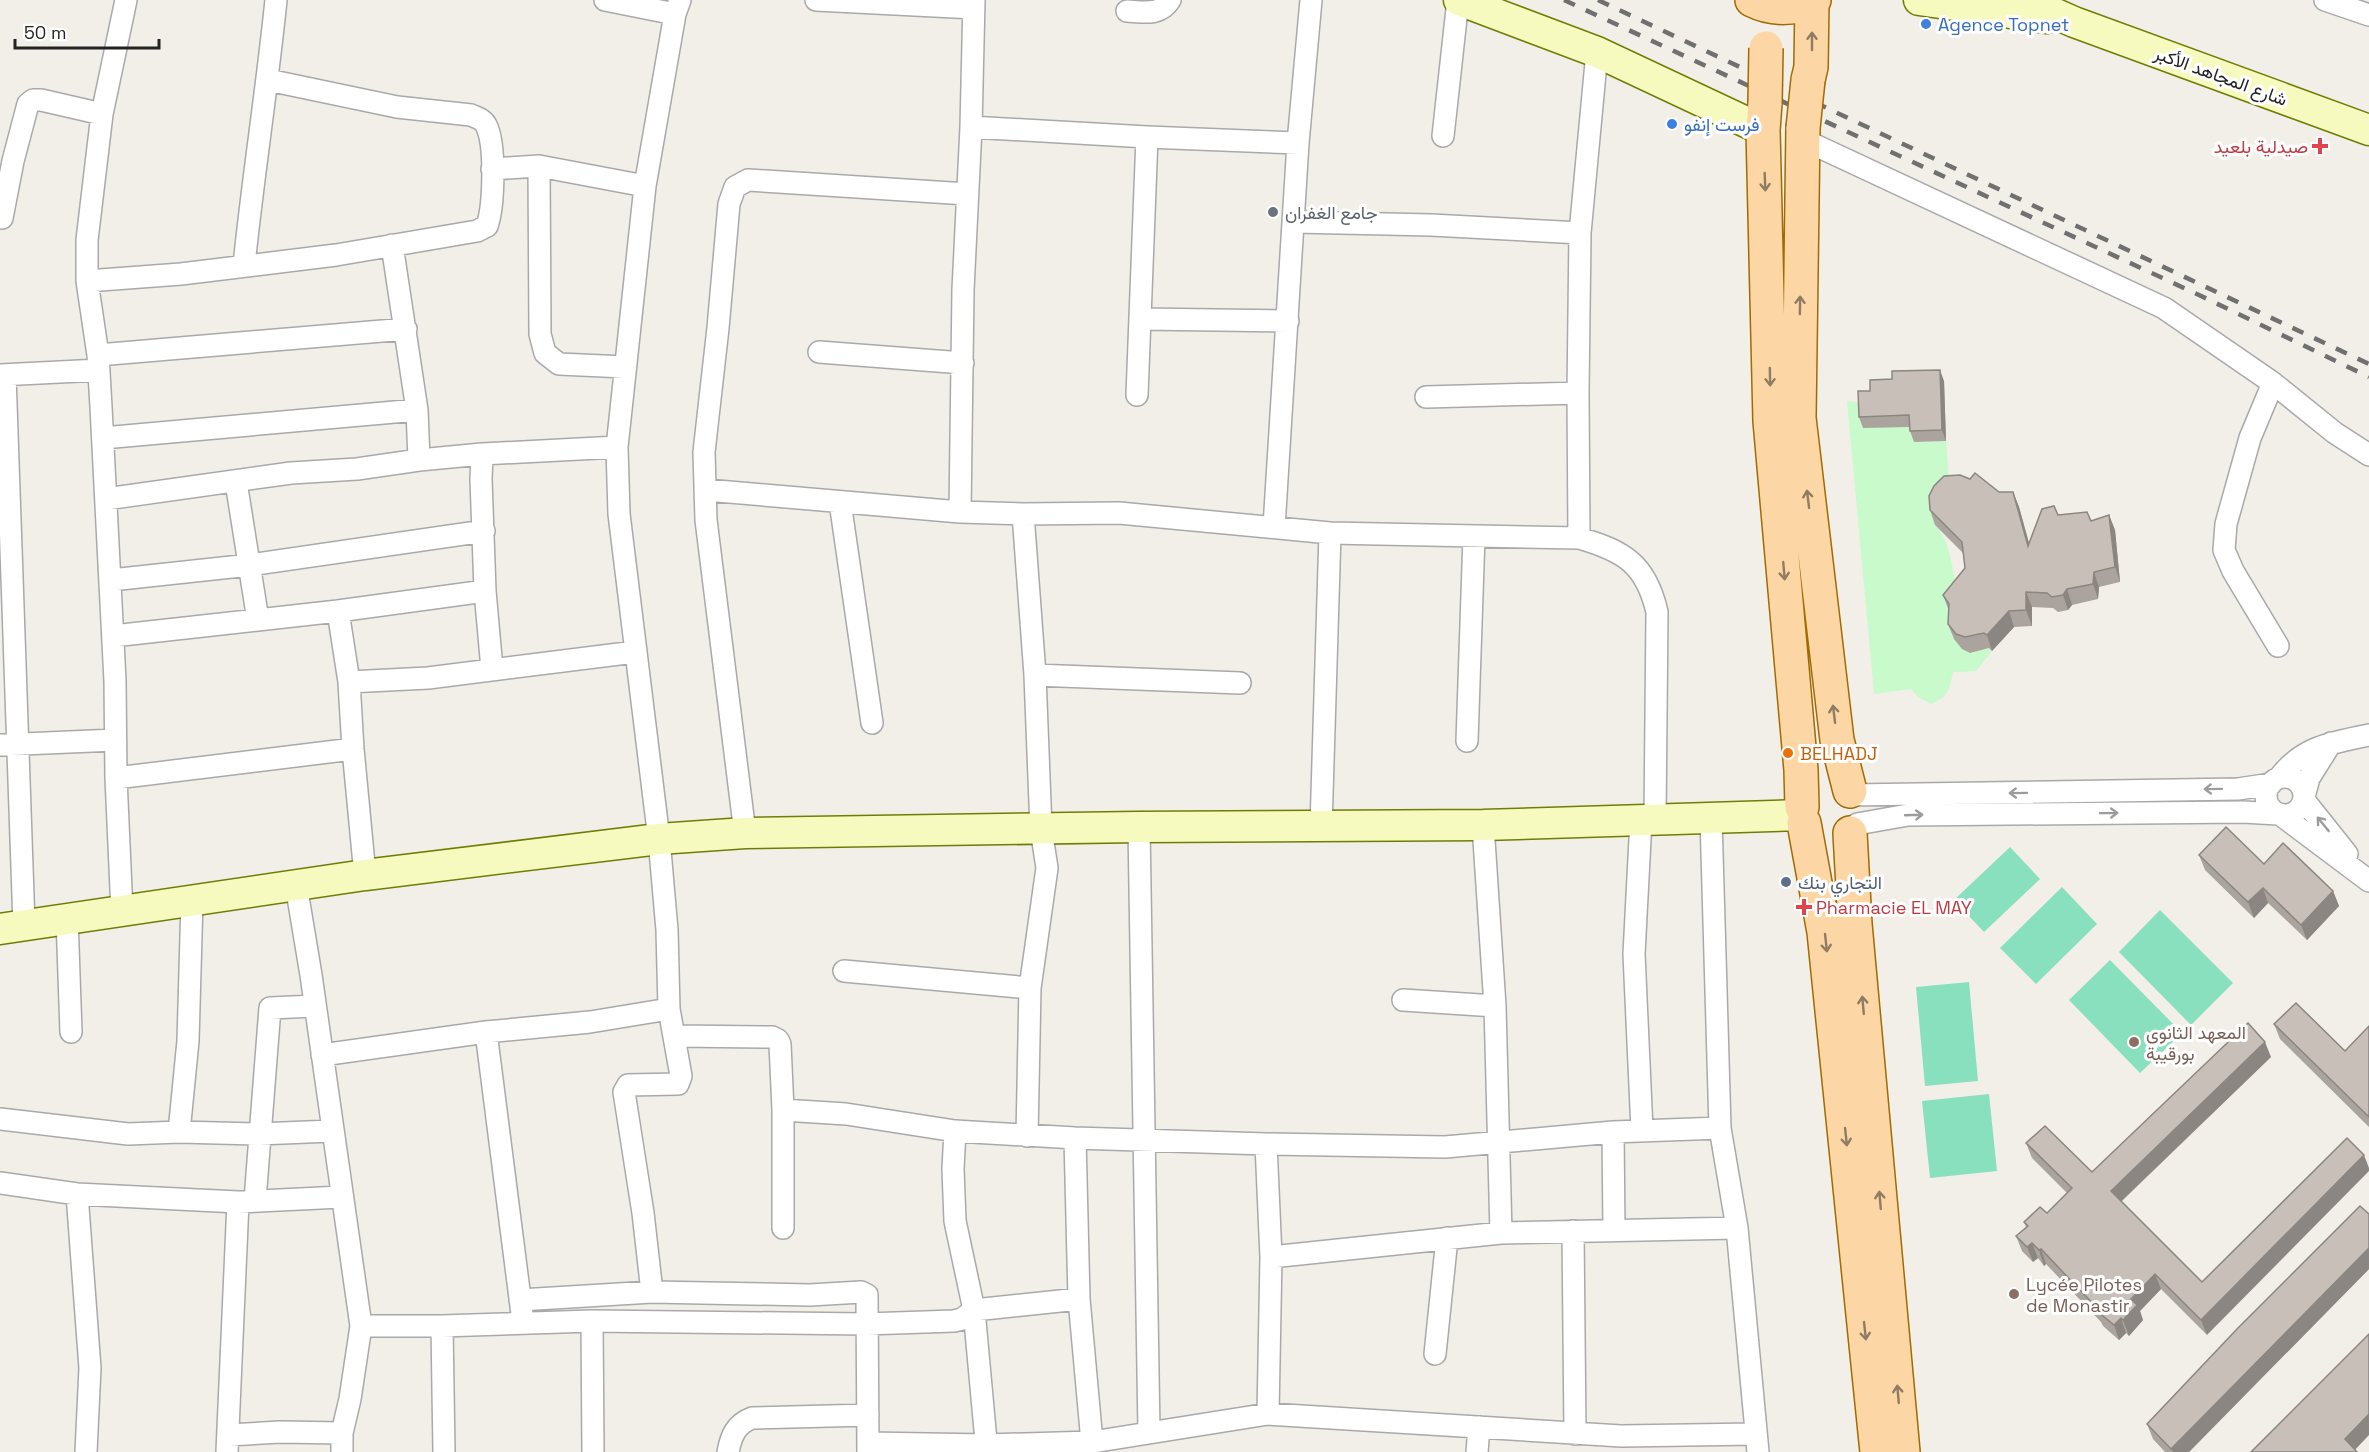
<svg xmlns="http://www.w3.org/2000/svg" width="2369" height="1452" viewBox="0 0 2369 1452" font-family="'Space Grotesk',Vazirmatn,sans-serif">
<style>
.park{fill:#c8facc}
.pitch{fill:#88e0be}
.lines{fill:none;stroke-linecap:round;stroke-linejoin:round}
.street-casing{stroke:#a9a9a9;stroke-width:24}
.secondary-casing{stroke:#707d05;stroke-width:33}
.primary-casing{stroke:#a06b00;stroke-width:36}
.street{stroke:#fff;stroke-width:21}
.secondary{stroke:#f7fabf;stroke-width:30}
.primary{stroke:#fcd6a4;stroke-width:33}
.rail{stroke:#707070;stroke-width:4.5;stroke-dasharray:12 12;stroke-linecap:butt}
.primary-bridge-casing{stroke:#a06b00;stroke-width:36;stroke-linecap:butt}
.primary-bridge{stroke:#fcd6a4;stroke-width:33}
.wall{fill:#aba49e}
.shaded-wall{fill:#8b8681}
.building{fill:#c7bfb8;stroke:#8b8681;stroke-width:1.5}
.oneway{stroke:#8f7c63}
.oneway2{stroke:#9c9c9c}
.shop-dot{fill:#3f7fe0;stroke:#fff;stroke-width:2}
.health-dot{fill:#e0444e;stroke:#fff;stroke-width:2}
.worship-dot{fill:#6b7280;stroke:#fff;stroke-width:2}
.food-dot{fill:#e8710a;stroke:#fff;stroke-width:2}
.service-dot{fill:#5c6f8a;stroke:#fff;stroke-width:2}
.education-dot{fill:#8d6e63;stroke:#fff;stroke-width:2}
.labels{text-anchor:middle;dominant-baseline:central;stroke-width:6;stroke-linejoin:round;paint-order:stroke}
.shop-label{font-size:18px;fill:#366cbe;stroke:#fff;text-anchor:start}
.street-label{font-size:18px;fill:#222;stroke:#fff}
.health-label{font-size:18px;fill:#be3a42;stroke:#fff;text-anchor:end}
.worship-label{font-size:18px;fill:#5b616d;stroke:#fff;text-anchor:start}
.food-label{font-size:18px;fill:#c56008;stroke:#fff;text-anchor:start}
.service-label{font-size:18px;fill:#4e5e75;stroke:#fff;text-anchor:start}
.education-label{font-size:18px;fill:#785e54;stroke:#fff;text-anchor:start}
</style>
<rect width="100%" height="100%" fill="#f2efe9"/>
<path class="park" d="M1847,401L1862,403L1913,427L1914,442L1946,441L1950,492L1935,525C1952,543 1952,572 1958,595C1962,610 1980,640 1992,651L1976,671L1953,672C1949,690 1950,696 1931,704L1918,697L1911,689L1874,694Z"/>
<path class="pitch" d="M2010,847L2040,879L1984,932L1954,900Z
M2062,887L2097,924L2036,984L2000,948Z
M2160,910L2233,983L2191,1025L2119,952Z
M2110,960L2182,1033L2140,1073L2069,1000Z
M1969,982L1978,1081L1925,1086L1916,987Z
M1989,1094L1997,1171L1930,1178L1922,1101Z"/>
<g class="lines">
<defs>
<path id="street" d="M605,0L675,14
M816,0L974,8
M2325,0L2369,15
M1127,11C1144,12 1160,16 1170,0
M971,127L1147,137L1298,143
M1443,136L1458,0
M1802,139L2164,308L2273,383L2335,433L2369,455
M539,166L540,334L545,353L559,364L625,367
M492,169L539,166L645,186
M2,218L13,161L28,104L33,100H41L102,114
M1295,222L1431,225L1580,233
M392,245L417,410L419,460
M244,265C253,177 267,89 276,0
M87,281L181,274L336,255L477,231L487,226C494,206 496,144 486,125C483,119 477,118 471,115L397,107L268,80
M1142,319L1288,321
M819,352L963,363
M98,355L406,329
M0,375L99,370
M5,375L24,925
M2273,383L2250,438L2226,524L2224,550L2233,571L2278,646
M1137,395L1147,137
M1426,397L1578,393
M103,438L417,410
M482,454L481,479L485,591L492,669
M236,482L258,620
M706,490L960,512L1023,514L1119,513L1330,533L1579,538C1624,551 1646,564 1657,612L1655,820
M106,499L291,473L357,469L419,460L482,454L617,447
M840,502L872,723
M960,512L963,290L971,127L974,0
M1023,514L1035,675L1041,829L1047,868L1030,988L1027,1136
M1274,527L1298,143L1311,0
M1579,538L1578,393L1580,233L1597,52
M111,580L250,565L484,531
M338,611L349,682L353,749L365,875
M113,636L338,611L485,591
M1035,675L1240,683
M349,682L428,678L635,652
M1467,741L1474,536
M0,745L115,740
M2266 796a19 19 0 1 1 38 0a19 19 0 1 1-38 0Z
M116,778L353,749
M2279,778C2303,746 2332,743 2369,735
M1852,795L2238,789L2271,784
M2304,797L2309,778L2331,743
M2304,800L2347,854
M2281,815L2369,881
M1711,818L1720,1128L1737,1228L1758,1452
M1641,820L1634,954L1642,1130
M1857,824L1908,815L2243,812L2278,814
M1483,825L1495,1006L1501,1233
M1139,827L1149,1432
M1321,827L1330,533
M745,833L706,520L704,452L718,328L729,204L735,187L748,180L967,194
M296,885L311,975L361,1326L350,1399L342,1433V1452
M122,912L116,778L115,681L101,407L98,355L87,281V240L102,114L126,0
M67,918L71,1032
M844,971L1030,988
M1403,1000L1495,1006
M486,1032L522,1314
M675,1036L772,1037L778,1040L780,1044L783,1110L846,1114L955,1131L1075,1138L1266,1144L1445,1147L1613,1132L1720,1128
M322,1055L486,1032L590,1022L669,1009
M783,1110V1228
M0,1119L128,1134L179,1132L259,1134L331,1131
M955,1131L953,1169L955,1221L974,1310L987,1452
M179,1132L188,1041L192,900
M1613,1132L1614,1230
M1075,1138L1079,1299L1092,1442
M1266,1144L1271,1257L1268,1414
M0,1183L77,1194L238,1202L341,1197
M77,1194L90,1368L86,1452
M255,1200L270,1008L315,1006
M1573,1231L1575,1434
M1271,1257L1501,1233L1737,1228
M652,1292L643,1213L624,1092L628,1085L678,1084L681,1076L669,1009L667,930L659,839L619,514L617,447L645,186L675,14L680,0
M520,1300L652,1292L810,1295L861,1292L867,1295L868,1452
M592,1321L593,1452
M361,1326H442L592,1321L866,1324L954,1321L962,1319L974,1310L1079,1299
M442,1326L444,1452
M1435,1354L1447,1238
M229,1435L280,1432L342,1433
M868,1443L987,1445L1092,1442L1268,1414L1621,1436L1755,1434
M227,1452L238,1202
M728,1452C731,1436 736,1424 752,1418L868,1415
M1477,1452L1479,1427"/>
<path id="secondary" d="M1459,0L1597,52L1763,130
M1919,0L2046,18
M2024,0L2074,22L2369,130
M0,929L365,875L659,839L745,833L1139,827L1483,825L1802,815"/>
<path id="primary" d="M1752,0C1772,10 1794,10 1814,0
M1808,80L1811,67L1812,1
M1765,103L1763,130L1770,421L1801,770L1802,807
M1803,128L1799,418L1837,740L1850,791
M1804,823L1824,932L1877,1452
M1850,833L1855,924L1903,1452"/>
</defs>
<use href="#street" class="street-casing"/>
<use href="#secondary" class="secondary-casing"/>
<use href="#primary" class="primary-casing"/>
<use href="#street" class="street"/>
<use href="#secondary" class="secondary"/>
<use href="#primary" class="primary"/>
<path class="rail" d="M1564,0L2199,295L2369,377
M1598,0L2369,364"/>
<defs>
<path id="primary-bridge" d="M1765,103L1766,48
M1803,128L1808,80"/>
</defs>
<use href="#primary-bridge" class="primary-bridge-casing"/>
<use href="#primary-bridge" class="primary-bridge"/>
</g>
<path class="wall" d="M1944,381L1946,441L1914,442L1910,431V427L1863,428L1859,417L1870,391Z
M1999,492H2013L2019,507L2029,544L2058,515L2091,521L2109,515L2115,530L2120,582L2099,587L2098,599L2072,605L2068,610L2058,612L2053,608L2032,607V626L2014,627L1992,651L1989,648L1970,653L1962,649L1954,639L1948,624L1949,611L1943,595L1965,568L1963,553L1935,525L1930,510Z
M2199,855L2264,864L2333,891L2339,906L2307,940L2268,903L2254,918L2205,870Z
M2274,1024L2345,1051L2369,1026V1127L2280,1039Z
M2271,1057L2121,1202L2202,1282L2207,1335L2161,1289L2140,1311L2143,1320L2129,1336L2126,1333L2119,1340L2103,1326L2101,1322L2046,1264L2044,1266L2038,1258L2033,1262L2022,1251L2016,1236L2026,1227L2024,1222L2047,1213L2067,1193L2032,1158L2026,1143L2092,1172Z
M2369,1214V1269L2189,1452H2165L2153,1439L2147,1424Z"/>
<path class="shaded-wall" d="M1940,370L1944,381L1946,441L1942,430Z
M2013,492L2019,507L2034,561L2028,546Z
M2109,515L2115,530L2120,582L2115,567Z
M2094,572L2099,587L2098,599L2093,584Z
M2067,589L2072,605L2068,610L2063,595Z
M2026,592L2032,607V626L2026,610Z
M2009,611L2014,627L1992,651L1987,635Z
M2263,888L2268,903L2254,918L2248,902Z
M2333,891L2339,906L2307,940L2301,925Z
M2265,1042L2271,1057L2116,1206L2111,1191Z
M2364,1155L2369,1168V1171L2207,1335L2201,1320Z
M2032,1243L2038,1258L2033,1262L2027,1247Z
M2369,1248V1269L2189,1452H2173L2171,1449Z
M2041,1249L2046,1264L2044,1266L2039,1250Z
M2155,1274L2161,1289L2140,1311L2143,1320L2129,1336L2123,1320L2131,1299Z
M2121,1318L2126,1333L2119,1340L2114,1325Z
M2369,1414V1435L2353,1452L2345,1439Z"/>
<path class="building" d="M1940,370L1942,430L1910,431L1909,415L1859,417L1858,391H1870V380L1892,379V371Z
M1975,473L1999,492H2013L2028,546L2042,509L2054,506L2058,515L2087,512L2091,521L2109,515L2115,567L2094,572L2093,584L2067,589L2063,595L2052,597L2047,593L2026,592V610L2009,611L1987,635L1984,633L1965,637L1956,634L1948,624L1949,604L1943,595L1965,568L1962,542L1930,510L1929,496L1934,486L1944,476L1960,475L1970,479Z
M2226,827L2264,864L2283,843L2333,891L2301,925L2263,888L2248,902L2199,855Z
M2296,1003L2345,1051L2369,1026V1117L2274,1024Z
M2248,1023L2265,1042L2111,1191L2202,1282L2347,1138L2364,1155L2201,1320L2155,1274L2131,1299L2137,1305L2123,1320L2121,1318L2114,1325L2097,1311L2098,1309L2041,1249L2039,1250L2032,1243L2027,1247L2016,1236L2028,1226L2024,1222L2040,1207L2047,1213L2072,1188L2026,1143L2045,1126L2092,1172Z
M2360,1206L2369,1214V1248L2171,1449L2147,1424L2237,1329Z
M2369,1334V1414L2345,1439L2357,1452H2251Z"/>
<defs><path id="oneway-shaft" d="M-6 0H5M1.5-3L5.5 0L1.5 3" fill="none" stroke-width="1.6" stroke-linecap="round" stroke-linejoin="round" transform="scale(1.5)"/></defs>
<g class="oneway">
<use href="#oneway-shaft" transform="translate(1812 41) rotate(-90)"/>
<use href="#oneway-shaft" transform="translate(1765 182) rotate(88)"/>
<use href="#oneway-shaft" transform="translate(1800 305) rotate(-89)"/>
<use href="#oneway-shaft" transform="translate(1770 377) rotate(89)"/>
<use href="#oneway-shaft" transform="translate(1808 499) rotate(-97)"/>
<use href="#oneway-shaft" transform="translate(1784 571) rotate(85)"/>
<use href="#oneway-shaft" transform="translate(1834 714) rotate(-97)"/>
<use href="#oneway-shaft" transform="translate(1826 943) rotate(84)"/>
<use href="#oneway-shaft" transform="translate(1863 1005) rotate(-95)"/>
<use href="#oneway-shaft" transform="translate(1846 1137) rotate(84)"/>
<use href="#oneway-shaft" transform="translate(1880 1200) rotate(-95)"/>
<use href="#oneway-shaft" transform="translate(1865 1331) rotate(84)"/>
<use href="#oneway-shaft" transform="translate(1898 1394) rotate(-95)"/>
</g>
<g class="oneway2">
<use href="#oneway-shaft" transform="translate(2213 789) rotate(179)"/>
<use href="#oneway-shaft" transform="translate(2018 793) rotate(179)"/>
<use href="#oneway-shaft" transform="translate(2109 813) rotate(-1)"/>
<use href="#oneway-shaft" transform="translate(1914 815) rotate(-2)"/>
<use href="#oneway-shaft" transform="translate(2323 824) rotate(-129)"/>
</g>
<g class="shop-dot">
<circle cx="1926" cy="24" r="6"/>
<circle cx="1672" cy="124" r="6"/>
</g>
<g class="health-dot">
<path d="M2317 137h6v6h6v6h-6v6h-6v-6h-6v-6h6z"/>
<path d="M1801 898h6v6h6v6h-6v6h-6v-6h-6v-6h6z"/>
</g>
<circle class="worship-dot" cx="1273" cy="212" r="6"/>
<circle class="food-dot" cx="1788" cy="753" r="6"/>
<circle class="service-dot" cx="1786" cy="882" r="6"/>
<g class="education-dot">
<circle cx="2134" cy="1042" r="6"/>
<circle cx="2014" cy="1294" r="6"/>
</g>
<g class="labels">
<g class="shop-label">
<text x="1938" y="24">Agence Topnet</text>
<text x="1684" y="124">فرست إنفو</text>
</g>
<g class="street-label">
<text transform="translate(2221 76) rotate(20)">شارع المجاهد الأكبر</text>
</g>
<g class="health-label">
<text x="2308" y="146">صيدلية بلعيد</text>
<text x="1816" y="907" text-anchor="start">Pharmacie EL MAY</text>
</g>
<g class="worship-label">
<text x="1285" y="212">جامع الغفران</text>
</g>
<g class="food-label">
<text x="1800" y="753">BELHADJ</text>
</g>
<g class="service-label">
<text x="1798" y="882">التجاري بنك</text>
</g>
<g class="education-label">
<text x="2146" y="1032">المعهد الثانوي<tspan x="2146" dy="21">بورقيبة</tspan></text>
<text x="2026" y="1284">Lycée Pilotes<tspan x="2026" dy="21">de Monastir</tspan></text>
</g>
</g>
<path d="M15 39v9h144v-9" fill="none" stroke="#222222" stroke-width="3"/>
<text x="24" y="39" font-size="18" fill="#222222" stroke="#ffffff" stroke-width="4.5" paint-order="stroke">50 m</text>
</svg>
